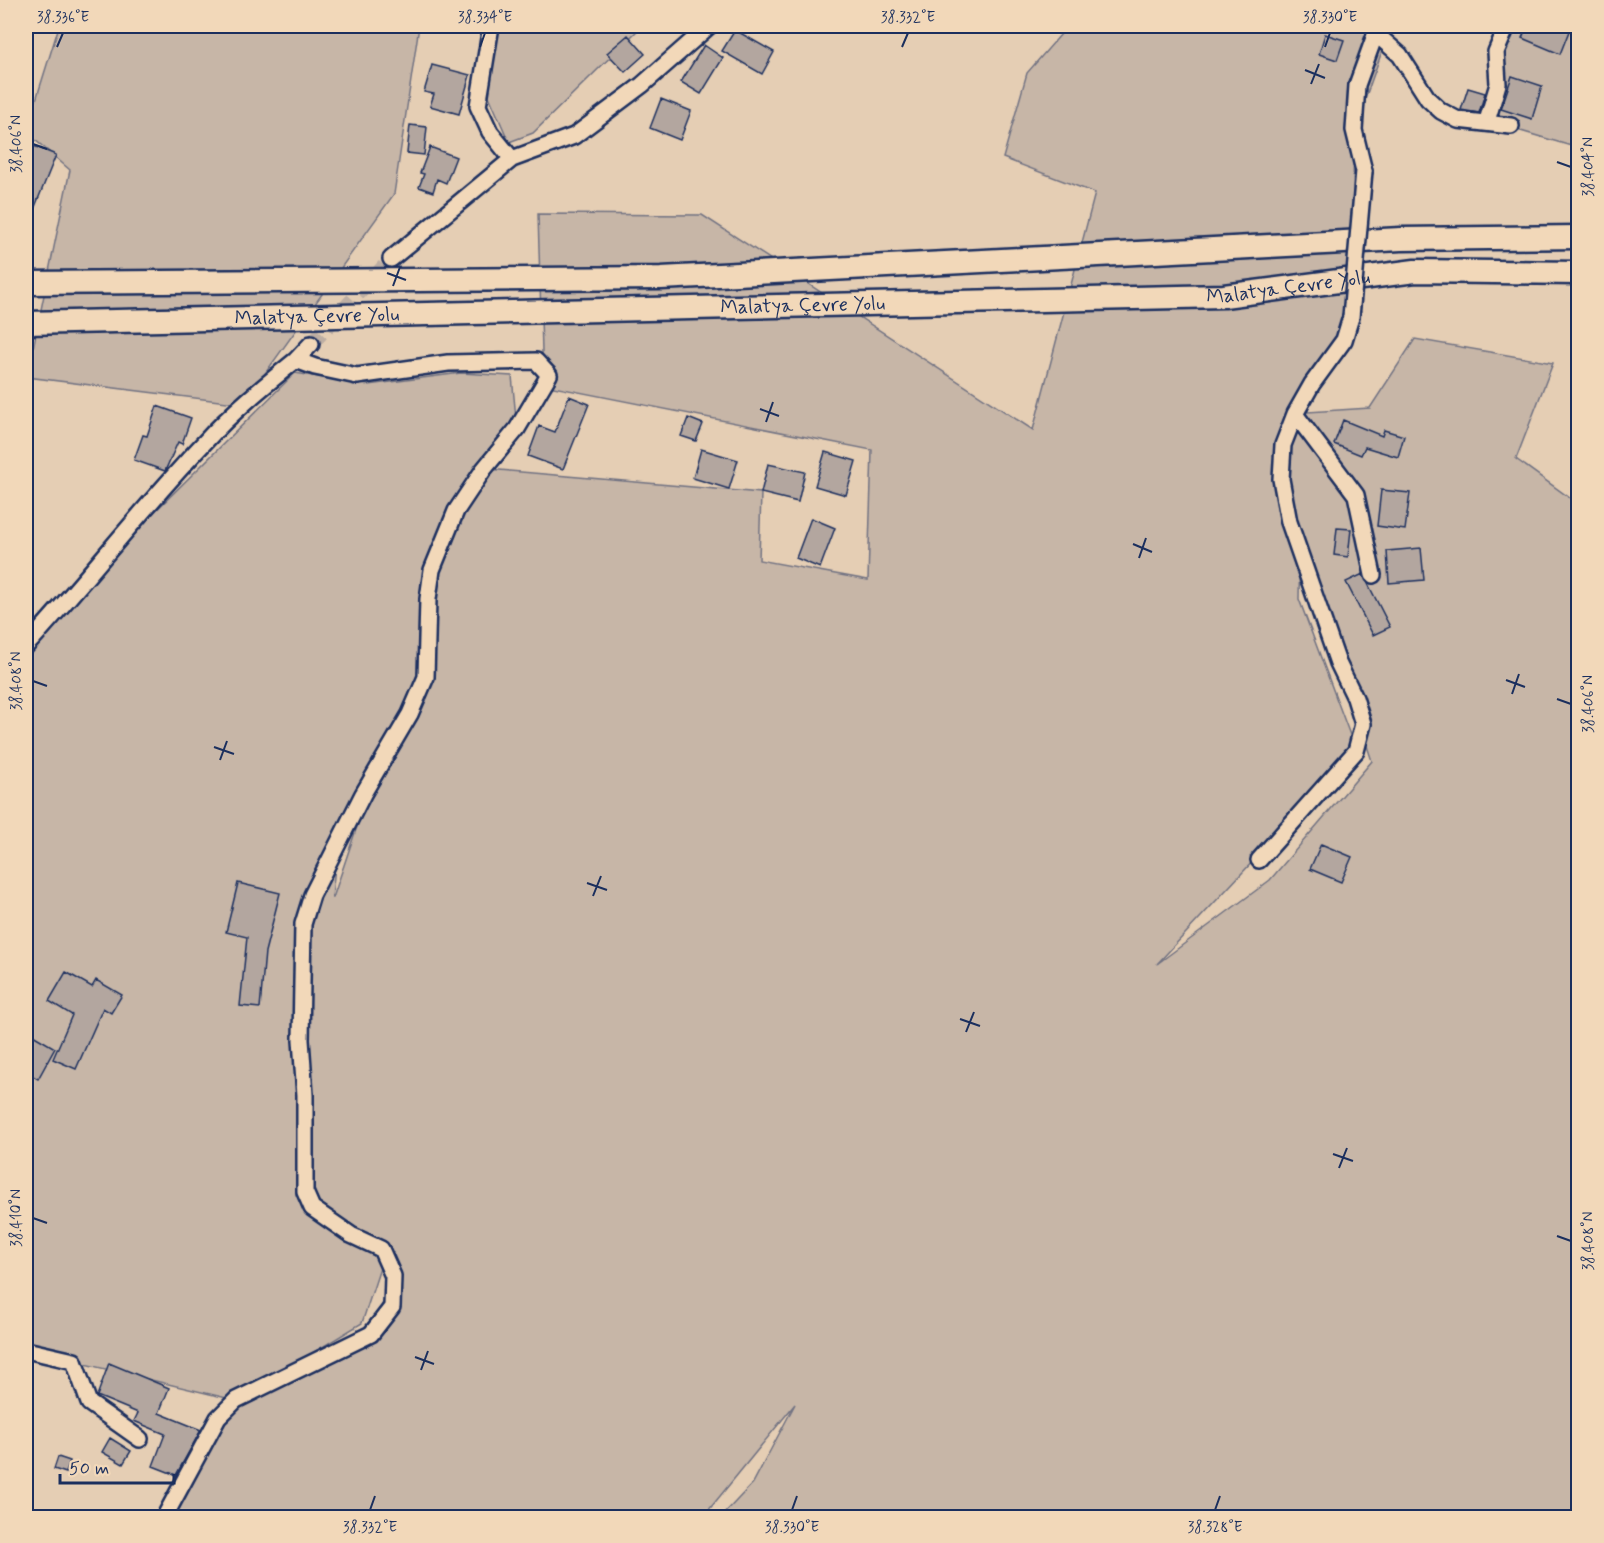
<svg xmlns="http://www.w3.org/2000/svg" width="1604" height="1543" viewBox="0 0 1604 1543" font-family="Mynerve,sans-serif">
<style>
.green{fill:#c7b6a7;stroke:#717282;stroke-width:1.5;fill-rule:evenodd}
.building{fill:#b3a69f;stroke:#1b2f5e;stroke-width:1.5}
.lines{fill:none;stroke-linecap:round;stroke-linejoin:round}
.minor-tunnel{stroke:#bdaea3;stroke-width:15;stroke-dasharray:15 8;stroke-linecap:butt}
.minor-casing{stroke:#1b2f5e;stroke-width:20}
.highway-casing{stroke:#1b2f5e;stroke-width:27}
.minor{stroke:#f2d8b9;stroke-width:15}
.highway{stroke:#f2d8b9;stroke-width:22}
.minor-bridge-casing{stroke:#1b2f5e;stroke-width:20;stroke-linecap:butt}
.minor-bridge{stroke:#f2d8b9;stroke-width:15}
.ticks{fill:none;stroke:#1b2f5e;stroke-width:2}
.labels{text-anchor:middle;dominant-baseline:central;stroke-width:5;stroke-linejoin:round;paint-order:stroke}
.street-label{font-size:20px;fill:#1b2f5e;stroke:#f2d8b9}
.neatline{fill:none;stroke:#1b2f5e;stroke-width:2}
.ticks-label{font-size:15px;text-anchor:middle;fill:#1b2f5e}
</style>
<rect width="100%" height="100%" fill="#e5ceb4"/>
<filter id="ink" filterUnits="userSpaceOnUse"><feTurbulence type="fractalNoise" baseFrequency=".0167" numOctaves="2"/><feDisplacementMap in="SourceGraphic" scale="12" xChannelSelector="R" yChannelSelector="G"/><feConvolveMatrix kernelMatrix="1 2 1 2 8 2 1 2 1" color-interpolation-filters="sRGB"/></filter>
<g filter="url(#ink)">
<path class="green" d="M59,26H419L394,194L243,404L27,377L70,170L26,132Z
M491,26H642L533,133L509,142L482,80Z
M1068,26H1391L1354,130L1351,317L1312,383L1308,412L1370,408L1415,339L1553,363L1516,459L1578,504V1517H721L753,1483L795,1404L703,1517H172L235,1400L26,1350V639L295,373L368,385L461,373L512,376L517,429L488,469L761,493L759,560L868,580L872,450L543,385L538,214L702,215L1033,430L1095,193L1003,158L1027,73ZM476,485L452,539L456,511ZM1300,541L1372,761L1270,880L1157,964L1356,751L1299,599ZM378,764L333,898H332L338,833ZM381,1265L393,1276L371,1334L243,1395L362,1323Z
M1508,26H1578V148L1487,121Z"/>
<path class="building" d="M1527,26H1571L1560,54L1522,38Z
M735,30L774,52L762,74L722,51Z
M1325,34L1344,40L1337,60L1319,54Z
M628,35L645,54L625,72L607,53Z
M704,45L723,58L701,94L681,82Z
M432,65L470,75L459,114L430,106L434,94L424,92Z
M1512,76L1542,86L1532,119L1501,109Z
M1468,88L1485,93L1479,113L1461,110Z
M661,99L691,111L680,140L650,128Z
M410,125L427,127L424,155L407,153Z
M31,145L56,155L26,229V159Z
M430,147L456,157L446,183L437,179L433,192L419,187L424,174L420,173Z
M569,396L589,404L563,469L528,456L539,426L555,432Z
M157,406L191,418L182,444L178,442L165,471L134,460L143,435L147,436Z
M688,418L703,424L696,441L681,436Z
M1343,420L1382,436L1384,430L1404,436L1398,457L1365,447L1361,455L1334,444Z
M701,449L738,460L729,489L693,478Z
M825,452L856,461L846,495L815,486Z
M768,464L805,472L798,502L761,493Z
M1381,490L1410,493L1405,530L1377,526Z
M811,518L835,528L820,568L796,558Z
M1337,528L1351,529L1348,557L1334,555Z
M1421,548L1424,580L1389,583L1387,551Z
M1363,574L1390,627L1373,635L1346,582Z
M1321,844L1352,857L1341,882L1310,869Z
M238,883L280,893L265,952L260,1008L240,1006L247,937L226,932Z
M66,972L92,987L96,980L122,995L111,1013L103,1008L76,1069L53,1059L72,1015L49,1001Z
M26,1031L55,1048L38,1079L26,1072Z
M109,1363L169,1388L159,1413L201,1430L176,1475L153,1466L165,1434L134,1421L138,1413L97,1396Z
M110,1438L131,1451L123,1464L102,1452Z
M58,1457L70,1461L66,1473L54,1469Z"/>
<g class="lines">
<path class="minor-tunnel" d="M311,344L391,259"/>
<defs>
<path id="minor" d="M491,26L478,106L490,132L512,159
M1375,33L1400,55L1428,99L1441,111L1458,120L1511,126
M1487,121L1498,84L1496,52L1507,26
M1364,171L1354,130L1357,85L1378,27
M391,259L512,159L574,136L642,85L709,26
M1295,414L1356,495L1373,575
M26,646C87,580 142,508 204,443C232,412 264,386 296,360
M1259,860L1356,751L1363,724L1355,698L1338,663L1289,522L1281,479L1283,445L1295,414L1312,384L1344,340L1351,317
M26,1350L74,1361L89,1403L140,1439
M164,1518L218,1418L236,1400L371,1334L392,1307L393,1276L381,1249L351,1235L312,1208L305,1192V1095L301,1040L303,924L312,895L363,794L410,714L426,677L428,599L432,570L456,511L484,469L517,429L549,375L536,361L448,363L357,376L315,367L296,360L311,344"/>
<g id="highway">
<path d="M26,283L661,278L1401,239L1578,237"/>
<path id="s1" d="M26,323L1224,296L1415,271L1578,273"/>
</g>
</defs>
<use href="#minor" class="minor-casing"/>
<use href="#highway" class="highway-casing"/>
<use href="#minor" class="minor"/>
<use href="#highway" class="highway"/>
<defs>
<path id="minor-bridge" d="M1351,317L1364,171"/>
</defs>
<use href="#minor-bridge" class="minor-bridge-casing"/>
<use href="#minor-bridge" class="minor-bridge"/>
</g>
</g>
<path class="ticks" d="M57,47L63,33M480,47L485,33M902,47L908,33M1325,47L1330,33M1305,70L1325,78M1311,84L1319,64M33,144L47,149M1557,162L1571,167M387,273L406,280M393,286L400,267M760,409L779,416M766,422L773,402M1133,544L1152,552M1139,558L1146,538M1506,680L1525,687M33,681L47,686M1512,694L1519,674M1557,699L1571,704M214,747L234,754M220,760L227,741M587,883L607,890M593,896L601,876M960,1019L980,1026M966,1032L974,1012M1333,1154L1353,1161M1339,1168L1347,1148M33,1218L47,1223M1557,1236L1571,1241M415,1357L434,1364M421,1370L428,1351M370,1510L375,1496M792,1510L797,1496M1215,1510L1220,1496"/>
<g class="labels">
<g class="street-label">
<text stroke="none"><textPath href="#s1" startOffset="1263">Malatya Çevre Yolu</textPath></text>
<text stroke="none"><textPath href="#s1" startOffset="777">Malatya Çevre Yolu</textPath></text>
<text stroke="none"><textPath href="#s1" startOffset="291">Malatya Çevre Yolu</textPath></text>
</g>
</g>
<rect width="1604" height="1543" fill="none" stroke="#f2d8b9" stroke-width="66"/>
<path d="M60 1474v9h114v-9" fill="none" stroke="#1b2f5e" stroke-width="3"/>
<text x="69" y="1474" font-size="18" fill="#1b2f5e" stroke="#f2d8b9" stroke-width="4.5" paint-order="stroke">50 m</text>
<rect x="33" y="33" width="1538" height="1477" class="neatline"/>
<g class="ticks-label">
<text x="63" y="22">38.336°E</text>
<text x="485" y="22">38.334°E</text>
<text x="908" y="22">38.332°E</text>
<text x="1330" y="22">38.330°E</text>
<text transform="translate(16 144) rotate(-90)" y="5">38.406°N</text>
<text transform="translate(1588 167) rotate(-90)" y="5">38.404°N</text>
<text transform="translate(16 681) rotate(-90)" y="5">38.408°N</text>
<text transform="translate(1588 704) rotate(-90)" y="5">38.406°N</text>
<text transform="translate(16 1218) rotate(-90)" y="5">38.410°N</text>
<text transform="translate(1588 1241) rotate(-90)" y="5">38.408°N</text>
<text x="370" y="1532">38.332°E</text>
<text x="792" y="1532">38.330°E</text>
<text x="1215" y="1532">38.328°E</text>
</g>
</svg>
